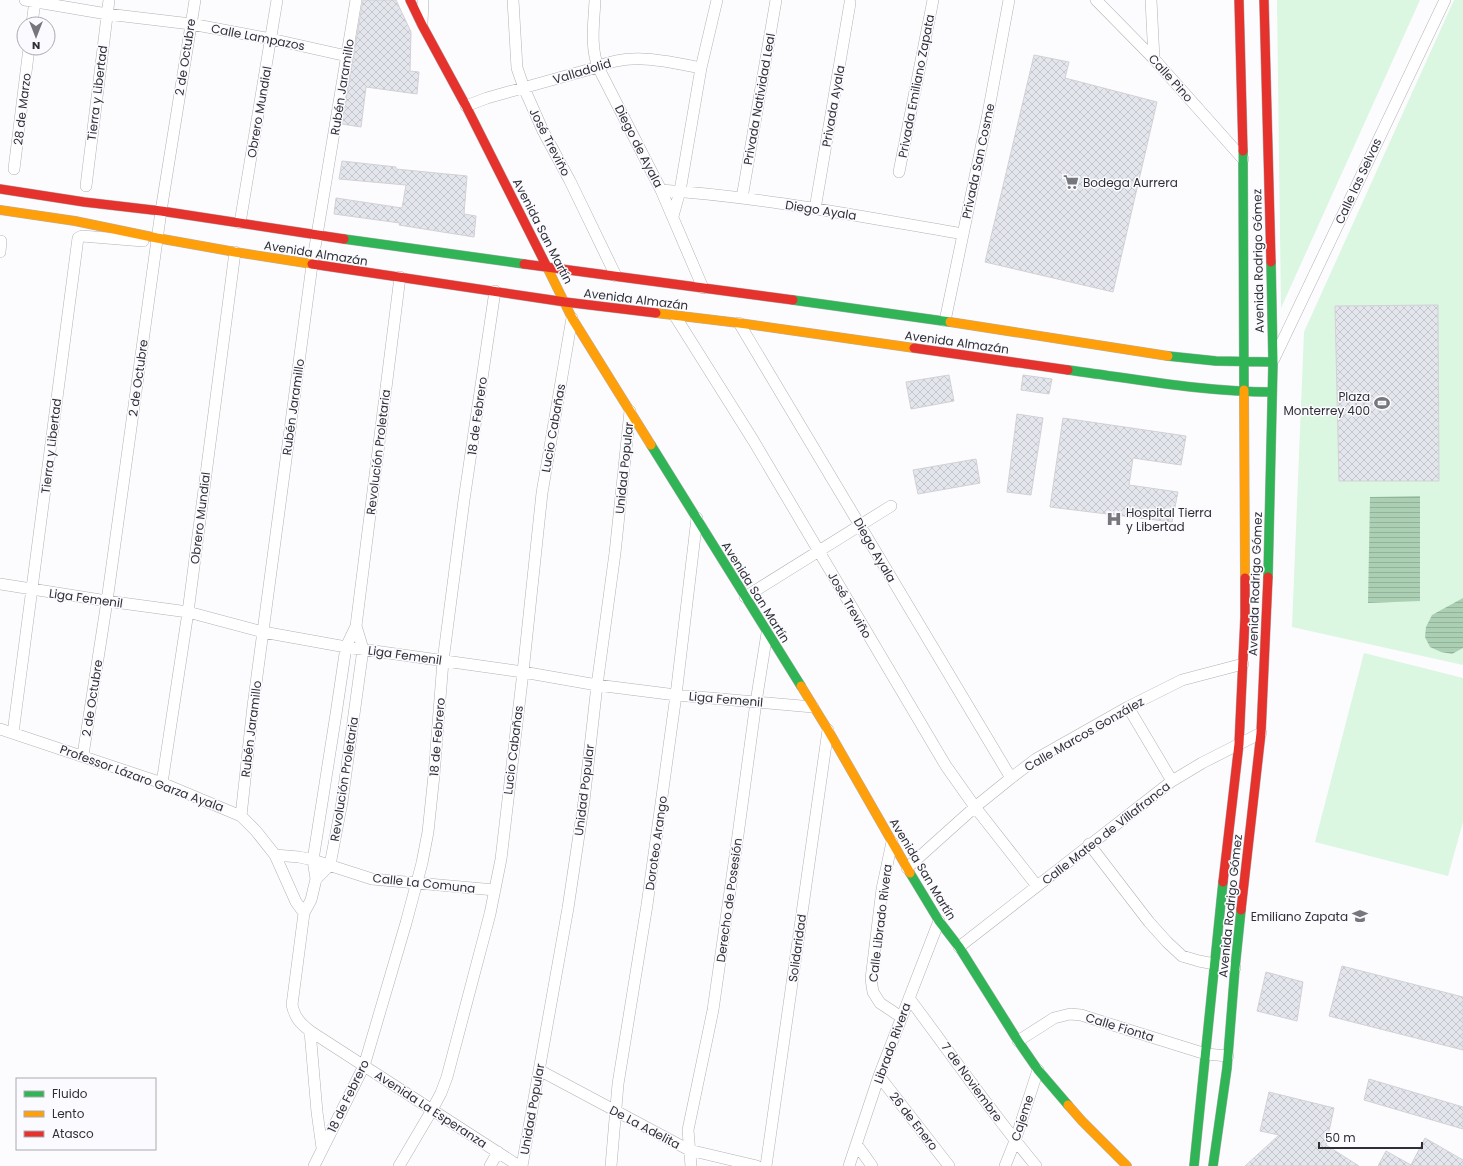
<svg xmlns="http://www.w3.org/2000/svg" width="1463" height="1166" viewBox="0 0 1463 1166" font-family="Poppins,sans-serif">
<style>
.green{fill:#dbf6e1}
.water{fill:url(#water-rules)}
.building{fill:url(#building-cross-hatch);stroke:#d2d2d6}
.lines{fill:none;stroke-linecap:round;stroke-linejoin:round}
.street-casing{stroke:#b2b2b5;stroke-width:12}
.fast-casing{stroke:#b2b2b5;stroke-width:10}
.slow-casing{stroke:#b2b2b5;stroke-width:10}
.jam-casing{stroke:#b2b2b5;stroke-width:10}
.street{stroke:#fff;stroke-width:11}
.fast{stroke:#30b455;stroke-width:9}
.slow{stroke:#ff9f0a;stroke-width:9}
.jam{stroke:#e5322d;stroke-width:9}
.labels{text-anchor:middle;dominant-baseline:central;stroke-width:3;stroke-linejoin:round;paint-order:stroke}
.street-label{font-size:12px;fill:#2e3036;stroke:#fbfbff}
.poi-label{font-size:12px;fill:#2e3036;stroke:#fbfbff;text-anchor:start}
</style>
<defs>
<pattern id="water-rules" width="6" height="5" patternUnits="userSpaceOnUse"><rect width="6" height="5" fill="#aacfb2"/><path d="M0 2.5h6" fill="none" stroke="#93b29a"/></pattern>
<pattern id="building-cross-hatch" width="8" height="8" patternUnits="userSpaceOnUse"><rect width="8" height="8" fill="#e4e6ed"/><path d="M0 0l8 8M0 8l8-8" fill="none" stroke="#c4c6cc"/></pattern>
</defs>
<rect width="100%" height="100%" fill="#fcfcfe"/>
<path class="green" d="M1277,0H1420L1281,308Z
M1454,0H1463V665L1292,627L1304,332Z
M1364,653L1463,678V822L1448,876L1315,842Z"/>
<path class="water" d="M1420,496V601L1368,603L1370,497Z
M1463,598V648L1452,654L1441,652L1430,647L1425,637L1426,627L1432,615Z"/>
<path class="building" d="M363,0H396L411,32L410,71L419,72L417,94L366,87L361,127L342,124Z
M1034,55L1069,62L1065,78L1157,102L1113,292L985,262Z
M342,161L396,167V169L467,176L464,214L476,216L474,237L399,225L400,223L334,214L336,198L402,208L406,185L339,179Z
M1438,305L1439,481H1339L1335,306Z
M949,375L954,401L911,409L906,382Z
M1023,375L1052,379L1049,394L1021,390Z
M1017,414L1043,418L1031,495L1007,492Z
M1063,418L1186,436L1181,465L1133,458L1129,485L1178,492L1172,522L1050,507Z
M976,459L980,483L918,494L913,470Z
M1342,966L1463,997V1050L1329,1016Z
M1266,972L1303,982L1297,1021L1257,1011Z
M1369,1079L1463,1107V1129L1364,1100Z
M1269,1092L1334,1108L1326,1145L1359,1166H1245L1279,1135L1260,1131Z
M1425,1138L1463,1160V1166H1378L1386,1151L1411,1165Z"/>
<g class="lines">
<defs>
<path id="street" d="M25,0L107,14L191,24L271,39L347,56
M513,0L517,68L524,88L543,131L570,181L616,276
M595,0C594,23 590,45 598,67L661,190L703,288
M1096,0L1154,59L1243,159
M1151,0L1154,59
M422,23L423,0
M32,24L35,0
M466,106L487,98L598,67C629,52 668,61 701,68
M14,169L29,48
M899,172L933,0
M86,186L109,0
M661,190C763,197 863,217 963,234
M742,198L776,0
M815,209L850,3
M673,216L680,191L701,68L717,0
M240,223L277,0
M0,252L1,241
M400,277L356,626L346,647L336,714L313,860L316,879L311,900L304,913L292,1005C295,1018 300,1023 310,1031L519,1166
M675,316L753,440L946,766L975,807L1037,886
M945,321L987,119L1009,0
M739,323L1011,778
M1274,359L1445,0
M0,584L107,601L188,612L263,632L346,647L523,672L597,685L676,695L813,707
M745,597L891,506
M1128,707L1172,781
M0,729L162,783L241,816L256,831L275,855L296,902L304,913
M13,733L78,238L82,236L143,241
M83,755L107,601L161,211L195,0
M162,783L188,612L235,252
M241,816L253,706L312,265L356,0
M892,842L882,889L871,979L873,992L880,1003L901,1017
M1089,844L1149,922L1167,942L1182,956L1199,961L1235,968
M275,855L299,857L313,860L372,879L495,890
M907,868L975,807L1011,778L1036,759L1128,707L1182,680L1243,664
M316,879L330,865L342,802L363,649L356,626
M959,947L1172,781L1202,763L1261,733
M909,998C951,1054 991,1112 1036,1166
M310,1031L317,1112L322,1148
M1018,1041L1054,1018L1070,1014L1081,1015L1100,1021L1206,1054L1228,1056
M539,1070L689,1150L757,1166
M879,1076L949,1166
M857,1145L872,1166
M314,1166L364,1066L406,923L422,863L428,832L434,775L443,661L464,500L495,291
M399,1166L432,1110L441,1093L447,1077L490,914L501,859L523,672L542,493L572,318
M490,1166L498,1152
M522,1166L568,908L584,801L597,685L615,553L630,411
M611,1166L618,1084L647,905L676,695L697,518
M691,1166L688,1130L713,1010L738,835L756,702L767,633
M766,1166L828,730
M849,1166L879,1076L939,921
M1005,1166L1015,1141L1038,1070"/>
<path id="fast" d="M1243,151L1244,390
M344,239L524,264
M793,300L950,322
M1168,356L1216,361L1273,362
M1068,370C1136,379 1204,392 1272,392
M651,445L801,686
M1268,577L1273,362L1271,262
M910,873L939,921L959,947L1018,1041L1038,1070L1068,1105
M1194,1166L1223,882
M1213,1166L1227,1068L1235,968L1241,910"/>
<path id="slow" d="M0,210L75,221L157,238L235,252L312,264
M546,265L572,318L651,445
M656,313L739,323L914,348
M950,322L1168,356
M1244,390L1245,578
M801,686L828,730L910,873
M1068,1105L1082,1121L1127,1166"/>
<path id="jam" d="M410,0L422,25L466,106L546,265
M1239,0L1243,151
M1264,0L1271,262
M0,189L84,202L161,211L344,239
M312,264L565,302L656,313
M524,264L793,300
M914,348L1068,370
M1223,882L1239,744L1245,617V578
M1241,910L1261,733L1268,577"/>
</defs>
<use href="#street" class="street-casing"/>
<use href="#fast" class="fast-casing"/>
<use href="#slow" class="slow-casing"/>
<use href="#jam" class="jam-casing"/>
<use href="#street" class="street"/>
<use href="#fast" class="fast"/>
<use href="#slow" class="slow"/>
<use href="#jam" class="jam"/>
</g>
<defs>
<symbol id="supermarket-bare" viewBox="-9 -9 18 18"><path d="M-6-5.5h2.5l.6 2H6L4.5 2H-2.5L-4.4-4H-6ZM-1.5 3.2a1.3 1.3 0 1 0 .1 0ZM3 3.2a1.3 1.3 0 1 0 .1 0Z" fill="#76777c" stroke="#fbfbff" stroke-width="2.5" paint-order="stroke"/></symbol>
<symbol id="stadium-bare" viewBox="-9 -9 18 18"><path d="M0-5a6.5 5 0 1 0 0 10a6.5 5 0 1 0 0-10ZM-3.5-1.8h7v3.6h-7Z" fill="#76777c" stroke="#fbfbff" stroke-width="2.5" paint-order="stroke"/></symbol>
<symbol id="hospital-bare" viewBox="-9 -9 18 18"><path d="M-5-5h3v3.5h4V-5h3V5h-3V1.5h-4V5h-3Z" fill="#76777c" stroke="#fbfbff" stroke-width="2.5" paint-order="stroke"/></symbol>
<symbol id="university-bare" viewBox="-9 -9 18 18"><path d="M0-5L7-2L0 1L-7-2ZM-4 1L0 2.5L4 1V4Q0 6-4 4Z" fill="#76777c" stroke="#fbfbff" stroke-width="2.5" paint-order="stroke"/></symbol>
</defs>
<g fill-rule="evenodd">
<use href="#supermarket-bare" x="1060" y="171" width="22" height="22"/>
<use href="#stadium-bare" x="1371" y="392" width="22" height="22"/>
<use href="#hospital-bare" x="1103" y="508" width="22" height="22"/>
<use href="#university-bare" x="1349" y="905" width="22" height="22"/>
</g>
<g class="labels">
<g class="street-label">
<text transform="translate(258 37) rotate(11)">Calle Lampazos</text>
<text transform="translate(185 57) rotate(-81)">2 de Octubre</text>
<text transform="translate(582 71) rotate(-17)">Valladolid</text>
<text transform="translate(1171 78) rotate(48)">Calle Pino</text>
<text transform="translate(916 86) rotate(-79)">Privada Emiliano Zapata</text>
<text transform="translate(342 87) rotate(-81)">Rubén Jaramillo</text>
<text transform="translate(97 93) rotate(-83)">Tierra y Libertad</text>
<text transform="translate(759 99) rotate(-80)">Privada Natividad Leal</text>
<text transform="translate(833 106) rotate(-80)">Privada Ayala</text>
<text transform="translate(22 109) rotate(-83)">28 de Marzo</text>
<text transform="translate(259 112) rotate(-80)">Obrero Mundial</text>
<text transform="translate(550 142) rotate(63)">José Treviño</text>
<text transform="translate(639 146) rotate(63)">Diego de Ayala</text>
<text transform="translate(978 161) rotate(-78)">Privada San Cosme</text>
<text transform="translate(1358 181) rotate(-65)">Calle las Selvas</text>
<text transform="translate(821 210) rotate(9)">Diego Ayala</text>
<text transform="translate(543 231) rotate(63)">Avenida San Martín</text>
<text transform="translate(316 253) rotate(9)">Avenida Almazán</text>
<text transform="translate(1258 261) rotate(-91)">Avenida Rodrigo Gómez</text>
<text transform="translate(636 299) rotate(7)">Avenida Almazán</text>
<text transform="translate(957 342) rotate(8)">Avenida Almazán</text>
<text transform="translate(138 378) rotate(-82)">2 de Octubre</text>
<text transform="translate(293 407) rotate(-82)">Rubén Jaramillo</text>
<text transform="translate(477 416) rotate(-82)">18 de Febrero</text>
<text transform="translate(553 428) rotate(-80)">Lucio Cabañas</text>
<text transform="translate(51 446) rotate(-83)">Tierra y Libertad</text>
<text transform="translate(378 452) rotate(-83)">Revolución Proletaria</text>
<text transform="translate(624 468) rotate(-84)">Unidad Popular</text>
<text transform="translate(200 518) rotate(-83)">Obrero Mundial</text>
<text transform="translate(875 550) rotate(60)">Diego Ayala</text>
<text transform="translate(1255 584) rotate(-88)">Avenida Rodrigo Gómez</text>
<text transform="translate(756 592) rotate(58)">Avenida San Martín</text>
<text transform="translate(86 598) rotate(8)">Liga Femenil</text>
<text transform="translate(850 605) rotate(60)">José Treviño</text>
<text transform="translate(405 655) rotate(8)">Liga Femenil</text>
<text transform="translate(92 698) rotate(-81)">2 de Octubre</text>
<text transform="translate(726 699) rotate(5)">Liga Femenil</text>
<text transform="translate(251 729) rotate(-83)">Rubén Jaramillo</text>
<text transform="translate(1084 734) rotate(-30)">Calle Marcos González</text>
<text transform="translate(437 737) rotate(-85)">18 de Febrero</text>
<text transform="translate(513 750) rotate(-83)">Lucio Cabañas</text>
<text transform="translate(142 778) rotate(20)">Professor Lázaro Garza Ayala</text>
<text transform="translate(344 779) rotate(-81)">Revolución Proletaria</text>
<text transform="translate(584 790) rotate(-83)">Unidad Popular</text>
<text transform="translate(1106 833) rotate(-38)">Calle Mateo de Villafranca</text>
<text transform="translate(656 843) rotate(-82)">Doroteo Arango</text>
<text transform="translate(923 869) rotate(59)">Avenida San Martín</text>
<text transform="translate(424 883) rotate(6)">Calle La Comuna</text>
<text transform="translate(729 900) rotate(-82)">Derecho de Posesión</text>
<text transform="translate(1230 906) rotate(-84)">Avenida Rodrigo Gómez</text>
<text transform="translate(880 923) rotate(-83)">Calle Librado Rivera</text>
<text transform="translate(797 948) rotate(-82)">Solidaridad</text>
<text transform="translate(1120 1027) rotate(17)">Calle Fionta</text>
<text transform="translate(892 1043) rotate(-70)">Librado Rivera</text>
<text transform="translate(972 1082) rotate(54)">7 de Noviembre</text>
<text transform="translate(348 1096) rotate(-64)">18 de Febrero</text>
<text transform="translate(431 1109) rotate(33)">Avenida La Esperanza</text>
<text transform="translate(532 1109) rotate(-80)">Unidad Popular</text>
<text transform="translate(1022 1118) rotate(-72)">Cajeme</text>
<text transform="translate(914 1121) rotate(52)">26 de Enero</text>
<text transform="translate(645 1127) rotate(28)">De La Adelita</text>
</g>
<g class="poi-label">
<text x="1083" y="182">Bodega Aurrera</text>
<text x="1370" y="396" text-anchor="end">Plaza<tspan x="1370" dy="14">Monterrey 400</tspan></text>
<text x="1126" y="512">Hospital Tierra<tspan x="1126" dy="14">y Libertad</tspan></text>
<text x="1348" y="916" text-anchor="end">Emiliano Zapata</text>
</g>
</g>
<rect x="16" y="1078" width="140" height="72" fill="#fbfbff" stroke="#a9aaaf"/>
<rect x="24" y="1091" width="20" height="6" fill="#30b455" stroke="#a9aaaf"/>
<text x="52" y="1098" font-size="12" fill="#2e3036">Fluido</text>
<rect x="24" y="1111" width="20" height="6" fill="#ff9f0a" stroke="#a9aaaf"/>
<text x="52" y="1118" font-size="12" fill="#2e3036">Lento</text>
<rect x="24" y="1131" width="20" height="6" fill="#e5322d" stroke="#a9aaaf"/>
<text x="52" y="1138" font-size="12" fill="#2e3036">Atasco</text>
<g transform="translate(36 36) rotate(180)"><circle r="19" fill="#fbfbff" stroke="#a9aaaf"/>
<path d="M0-3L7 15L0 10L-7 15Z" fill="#76777c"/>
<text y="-6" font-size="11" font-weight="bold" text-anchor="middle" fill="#2e3036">N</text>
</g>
<path d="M1319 1142v6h103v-6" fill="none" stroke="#2e3036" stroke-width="2"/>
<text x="1325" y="1142" font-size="12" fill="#2e3036" stroke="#fbfbff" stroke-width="3" paint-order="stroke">50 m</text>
</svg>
